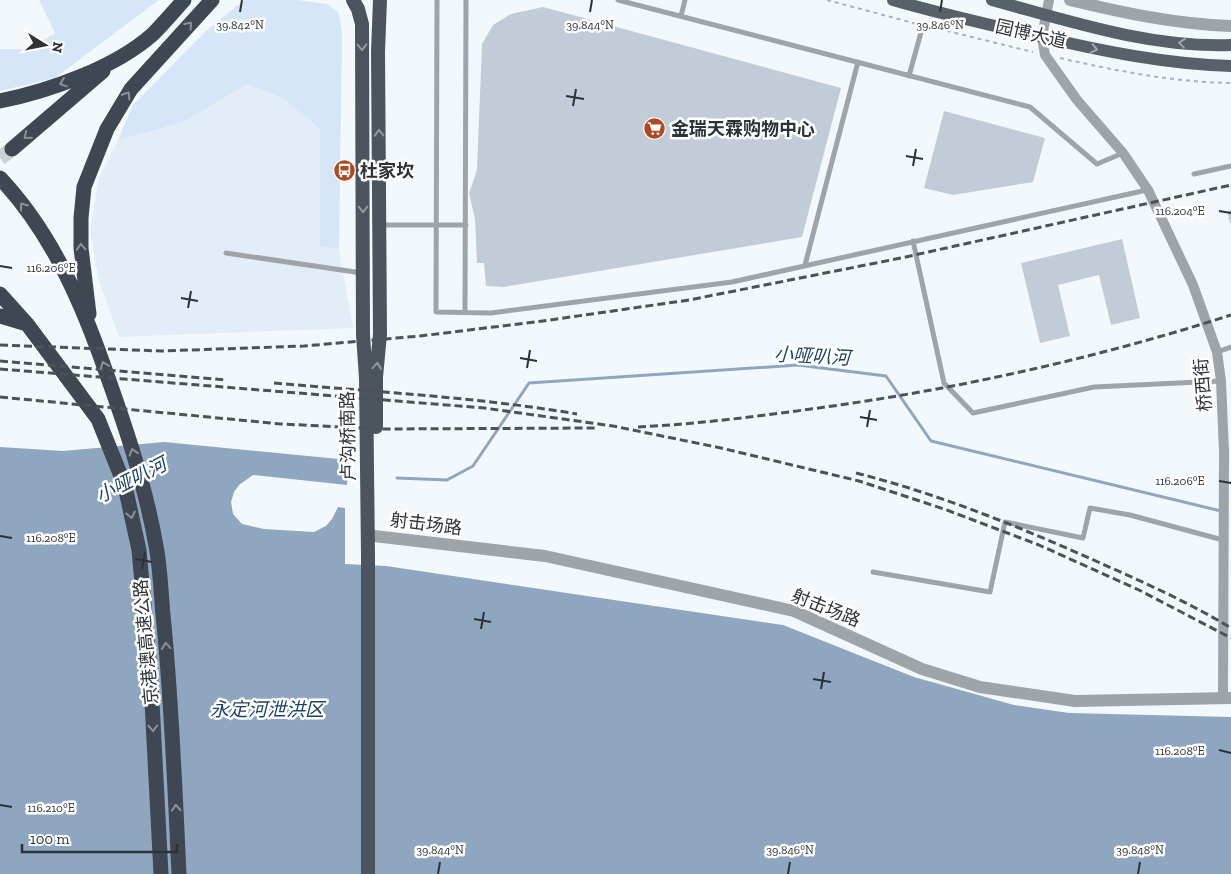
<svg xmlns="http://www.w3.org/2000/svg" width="1231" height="874" viewBox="0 0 1231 874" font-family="'Zilla Slab','Noto Sans SC',serif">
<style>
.built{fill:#e3edf8}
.green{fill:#d5e6f8}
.water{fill:#8ea6bf}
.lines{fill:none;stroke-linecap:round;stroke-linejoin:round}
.stream{stroke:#8ea6bf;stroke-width:3}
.building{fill:#c1ccd8}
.motorway-tunnel{stroke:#cbd0d5;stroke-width:15;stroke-dasharray:15 8;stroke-linecap:butt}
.path{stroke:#adb2b7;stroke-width:2;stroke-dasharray:4 4;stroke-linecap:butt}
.service{stroke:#9fa4a9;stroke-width:5}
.minor{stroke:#9fa4a9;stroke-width:10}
.tertiary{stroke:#9fa4a9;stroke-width:12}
.primary{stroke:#586069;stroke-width:12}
.trunk{stroke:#4c545e;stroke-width:14}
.motorway{stroke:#3f4852;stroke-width:15}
.rail{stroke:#4d5257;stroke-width:3;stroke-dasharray:8 4;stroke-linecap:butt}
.oneway{stroke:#8c9197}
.oneway2{stroke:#a3a8ac}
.oneway3{stroke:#94989e}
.ticks{fill:none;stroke:#2d3236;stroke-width:2}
.labels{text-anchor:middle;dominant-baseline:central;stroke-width:5;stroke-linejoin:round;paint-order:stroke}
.street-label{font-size:18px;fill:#2d3236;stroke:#fff}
.poi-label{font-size:18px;font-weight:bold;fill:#2d3236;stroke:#fff;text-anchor:start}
.water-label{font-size:19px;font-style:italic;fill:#1d4267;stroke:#fff}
.ticks-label{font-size:12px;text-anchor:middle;fill:#2d3236;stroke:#fff;stroke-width:5;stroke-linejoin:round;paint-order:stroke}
</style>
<rect width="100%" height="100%" fill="#f3f8fd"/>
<path class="built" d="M248,84L283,98L320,129V246L339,250L353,328L119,337L99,281L90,231L99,177L118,140L181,123Z"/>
<path class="green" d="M39,0H159L55,78L0,91V49H29L55,33Z
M244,0H298L327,4L339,13L342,33L339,250L320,246V129L283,98L248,84L181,123L118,140L133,105L206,31Z"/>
<path class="water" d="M164,442L349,460L347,485L253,475L239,485L234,492L231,502L233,514L242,524L264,529L314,532L326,526L332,519L338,507L345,508V564L386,566L783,625L914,677L1014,705L1069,713L1231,717V874H0V447L63,451Z"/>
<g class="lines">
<path class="stream" d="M397,478L447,480L473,466L529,383L798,365L886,376L931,441L1221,511"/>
</g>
<path class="building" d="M543,7L841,88L802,237L504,287L486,286L484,263H477L475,219L469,193L477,170L482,44L493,25L511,14Z
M944,111L1045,138L1033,182L953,195L924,188Z
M1231,210V223H1230L1227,211Z
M1122,239L1140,318L1111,325L1099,275L1058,285L1070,336L1040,343L1021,263Z"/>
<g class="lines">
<path class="motorway-tunnel" d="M0,158L12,149"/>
<path class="path" d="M827,0L917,24
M931,27L1033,52
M1060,58C1117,71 1173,82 1231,83"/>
<path class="service" d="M437,0L436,312L491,313L732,282L1147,190
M618,0L1030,107L1097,164L1123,153
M681,16L685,0
M909,76L923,25
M1194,174L1231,166
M381,225H466
M913,241L944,383L973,413L1094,387L1221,381
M226,253L362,273
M805,265L858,62
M465,312L466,0
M1217,352L1231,347
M873,572L990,592L1005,522L1083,538L1090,508L1130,515L1223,540"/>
<path class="minor" d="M1049,0L1042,37L1045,55L1077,100L1123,153L1148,190L1193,285L1217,352L1221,381L1224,452L1223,698"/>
<path class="tertiary" d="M1070,0C1123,13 1176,24 1231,26
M374,536L545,556L794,611L922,669L980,687L1075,701L1231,698"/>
<path class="primary" d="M893,0C941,14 990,25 1038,36C1102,51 1165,64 1231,66
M992,0C1069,21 1150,48 1231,45"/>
<path class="trunk" d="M353,0L358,9L362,24L363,335L366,378L368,555V874
M376,427V377L380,334L378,52L380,0"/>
<path class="motorway" d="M0,101C49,91 115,68 153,34C164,23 174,11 184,0
M12,149L103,71
M0,178C49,230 79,296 102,361C124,422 145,483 156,546C161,572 161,599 164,625C172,708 175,791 179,874
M0,294L27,324L98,419L125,486L139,550L151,683L161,874
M89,314L81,248V218L84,187L107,129L131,89L212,0
M0,316L27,324"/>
<path class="rail" d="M0,345L161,351L304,346L420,336L543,321L689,300L901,258L1231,185
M0,361L227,380
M0,369L484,408L613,426L721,448L859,481L944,509L1039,545L1139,590L1231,638
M274,383C376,392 477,397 577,414
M0,397L281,424L383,429L596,428
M638,427C696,424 753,417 811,409C953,390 1094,359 1231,315
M856,473C939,494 1020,527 1098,562C1143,582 1190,603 1231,628"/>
</g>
<defs><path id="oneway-chevron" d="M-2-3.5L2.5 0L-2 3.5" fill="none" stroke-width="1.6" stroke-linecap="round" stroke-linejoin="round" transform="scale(1.25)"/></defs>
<g class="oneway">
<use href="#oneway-chevron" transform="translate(189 25) rotate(-48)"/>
<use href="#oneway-chevron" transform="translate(63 83) rotate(161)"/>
<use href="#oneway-chevron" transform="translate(127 95) rotate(-58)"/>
<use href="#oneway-chevron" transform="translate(27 136) rotate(140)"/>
<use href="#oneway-chevron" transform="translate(23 206) rotate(-126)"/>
<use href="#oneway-chevron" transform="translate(81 247) rotate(-93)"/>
<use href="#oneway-chevron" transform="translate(104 365) rotate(-110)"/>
<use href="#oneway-chevron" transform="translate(133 452) rotate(-107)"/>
<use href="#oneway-chevron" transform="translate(131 515) rotate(78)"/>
<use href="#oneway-chevron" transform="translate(166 646) rotate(-95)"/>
<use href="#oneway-chevron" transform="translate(153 728) rotate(87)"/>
<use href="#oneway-chevron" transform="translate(176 808) rotate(-93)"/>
</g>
<g class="oneway2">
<use href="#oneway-chevron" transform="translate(1182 43) rotate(-173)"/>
<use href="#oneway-chevron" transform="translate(1094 49) rotate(13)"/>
</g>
<g class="oneway3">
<use href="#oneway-chevron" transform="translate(362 47) rotate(89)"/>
<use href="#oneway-chevron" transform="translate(379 133) rotate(-91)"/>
<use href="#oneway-chevron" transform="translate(363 209) rotate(90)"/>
<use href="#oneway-chevron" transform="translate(377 366) rotate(-85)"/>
</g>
<path class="ticks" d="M240,12L242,0M590,12L592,0M940,12L942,0M566,96L584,99M573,106L576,89M906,156L923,159M913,166L916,149M1219,211L1231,213M0,266L12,268M181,298L198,301M188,308L191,291M520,358L537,361M527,368L530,350M860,417L877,420M867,427L870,410M1219,481L1231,483M0,536L12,538M135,559L152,562M142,569L145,552M474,619L491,622M481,629L484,612M813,679L831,682M821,689L824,672M1219,750L1231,753M0,805L12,807M438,874L440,862M788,874L790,862M1138,874L1140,862"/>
<defs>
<symbol id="supermarket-disc" viewBox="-11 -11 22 22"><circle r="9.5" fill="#b04922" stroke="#fff"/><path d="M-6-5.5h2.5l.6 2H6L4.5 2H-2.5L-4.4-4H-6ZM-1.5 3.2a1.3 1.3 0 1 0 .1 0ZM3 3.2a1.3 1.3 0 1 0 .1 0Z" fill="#fff"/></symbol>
<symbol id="bus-disc" viewBox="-11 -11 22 22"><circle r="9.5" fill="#b04922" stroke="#fff"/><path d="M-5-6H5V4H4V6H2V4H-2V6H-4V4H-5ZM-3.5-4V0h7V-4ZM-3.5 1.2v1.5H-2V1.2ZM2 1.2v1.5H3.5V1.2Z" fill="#fff"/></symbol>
</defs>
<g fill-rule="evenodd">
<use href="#supermarket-disc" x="642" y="116" width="25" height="25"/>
<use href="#bus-disc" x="332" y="158" width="25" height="25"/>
</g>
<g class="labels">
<g class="street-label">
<text transform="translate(1031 34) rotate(13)">园博大道</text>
<text transform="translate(1203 385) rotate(-95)">桥西街</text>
<text transform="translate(348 436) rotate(-91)">卢沟桥南路</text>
<text transform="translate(426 524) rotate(7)">射击场路</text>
<text transform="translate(826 608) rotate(22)">射击场路</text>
<text transform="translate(146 642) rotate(-95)">京港澳高速公路</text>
</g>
<g class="poi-label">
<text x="671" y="129">金瑞天霖购物中心</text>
<text x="360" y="171">杜家坎</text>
</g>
<g class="water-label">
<text transform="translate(812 356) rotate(3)">小哑叭河</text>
<text transform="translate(131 480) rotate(-27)">小哑叭河</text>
<text x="267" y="709">永定河泄洪区</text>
</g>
</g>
<g class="ticks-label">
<text x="240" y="29">39.842°N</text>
<text x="590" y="29">39.844°N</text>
<text x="940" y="29">39.846°N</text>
<text x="1180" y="215">116.204°E</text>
<text x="51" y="272">116.206°E</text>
<text x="1180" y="485">116.206°E</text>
<text x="51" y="542">116.208°E</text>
<text x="1180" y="755">116.208°E</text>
<text x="51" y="812">116.210°E</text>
<text x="440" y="854">39.844°N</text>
<text x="790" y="854">39.846°N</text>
<text x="1140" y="854">39.848°N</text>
</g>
<g transform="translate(45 45) rotate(100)" stroke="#ffffff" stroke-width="4" paint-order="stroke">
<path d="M0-4L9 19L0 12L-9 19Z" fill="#2d3236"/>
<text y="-8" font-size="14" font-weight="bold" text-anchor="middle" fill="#2d3236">N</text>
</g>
<path d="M22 844v8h155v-8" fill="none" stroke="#2d3236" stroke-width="2.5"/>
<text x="30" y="844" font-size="15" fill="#2d3236" stroke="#ffffff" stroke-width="4" paint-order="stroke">100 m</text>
</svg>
